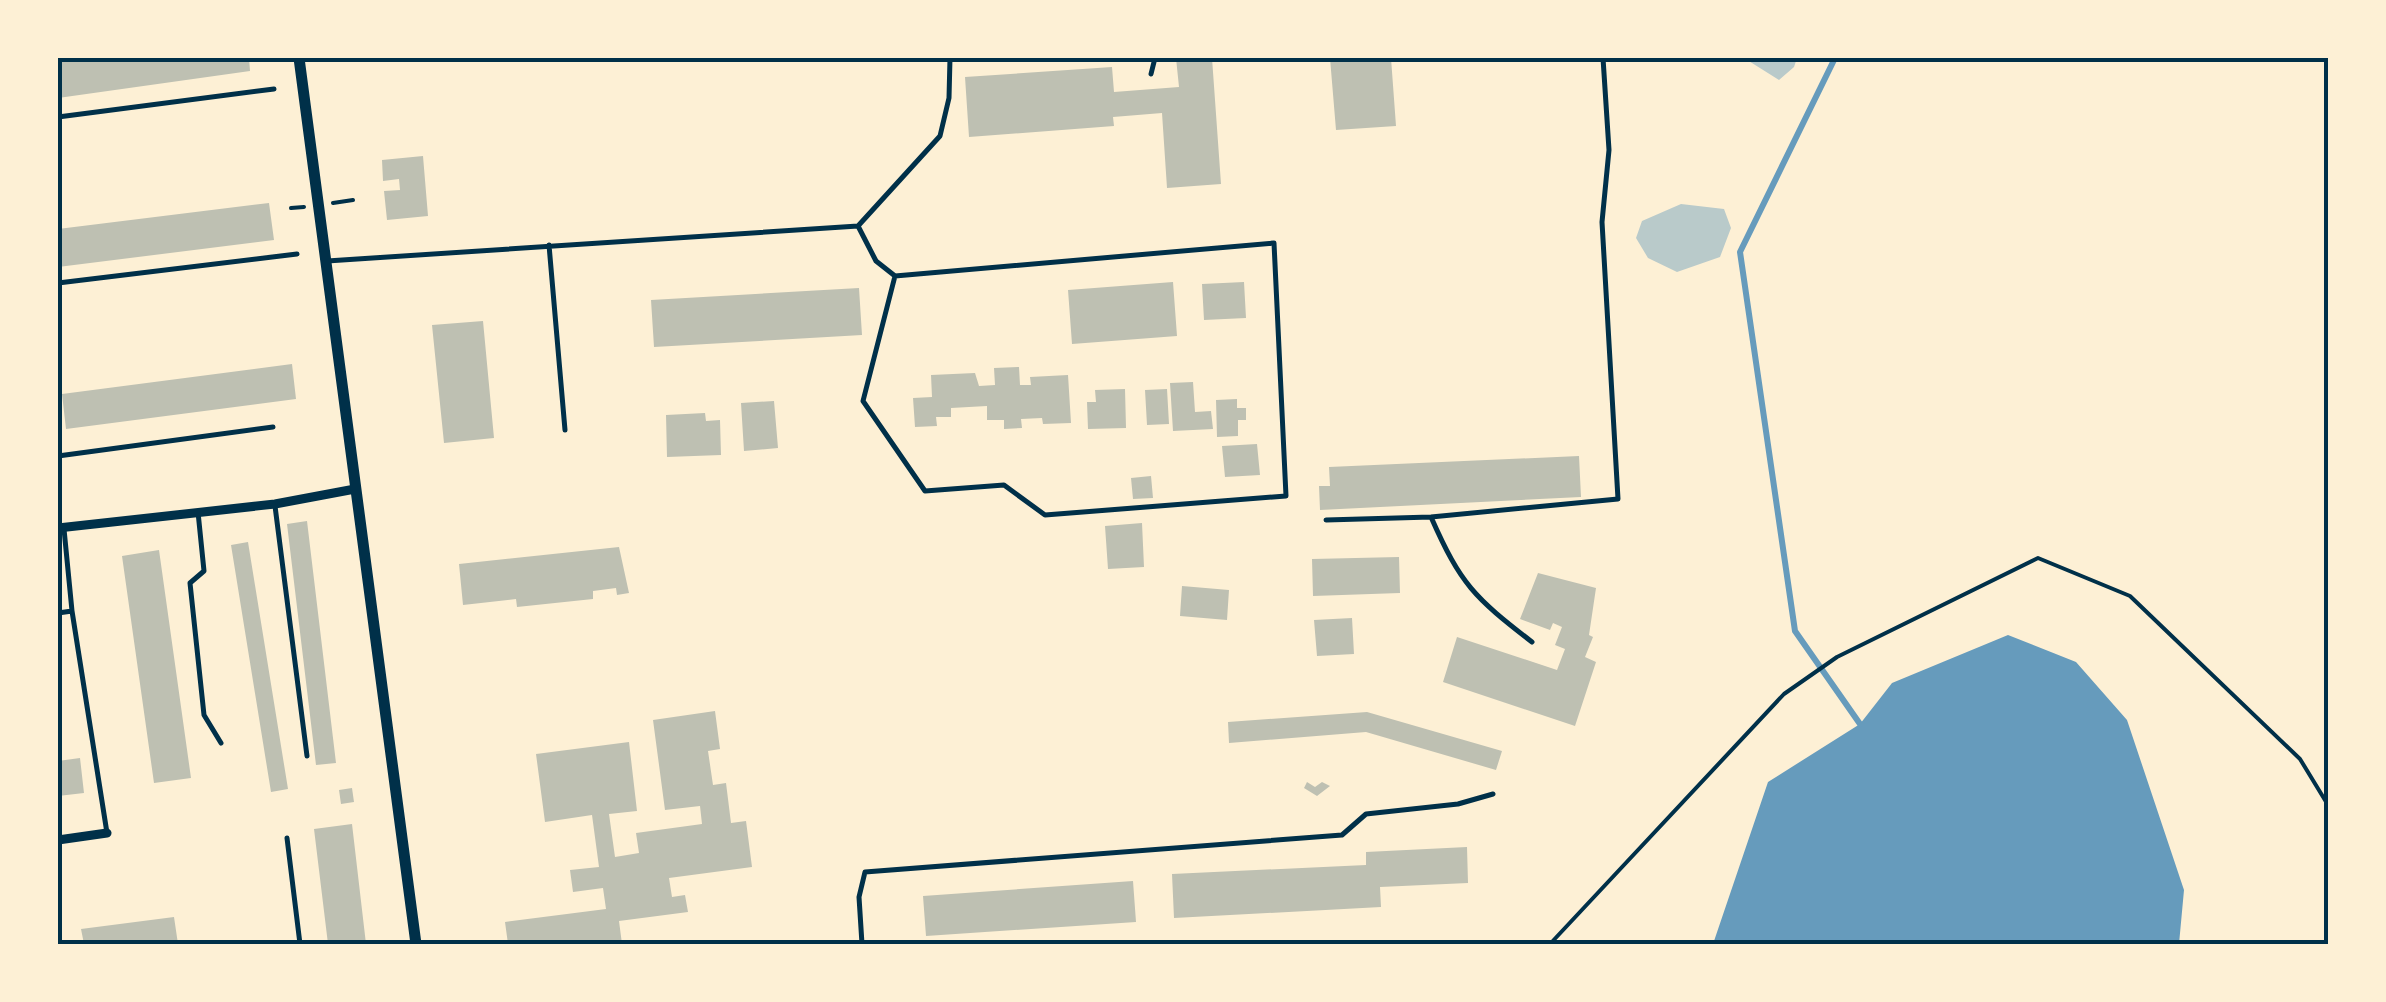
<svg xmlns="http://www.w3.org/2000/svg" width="2386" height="1002" viewBox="0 0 2386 1002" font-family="'Source Sans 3',sans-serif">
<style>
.green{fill:#b9caca}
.water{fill:#669bbc}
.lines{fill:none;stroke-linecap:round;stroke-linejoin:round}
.stream{stroke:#669bbc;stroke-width:6}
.building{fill:#bec0b2}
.path{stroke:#003049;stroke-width:4}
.service{stroke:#003049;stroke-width:5}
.minor{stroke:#003049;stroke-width:9}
.tertiary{stroke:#003049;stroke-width:11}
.neatline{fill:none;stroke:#003049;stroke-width:4}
</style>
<rect width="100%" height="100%" fill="#fdf0d5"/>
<path class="green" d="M1744,58H1797L1794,67L1779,80Z
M1681,204L1724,209L1731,228L1720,257L1677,272L1648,258L1636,238L1642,221Z"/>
<path class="water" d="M2008,635L2076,662L2127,720L2184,890L2179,944H1713L1768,782L1860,724L1892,683Z"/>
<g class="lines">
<path class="stream" d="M1835,58L1740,252L1795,631L1860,724"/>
</g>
<path class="building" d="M75,58H249L250,71L58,98V60Z
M1176,58H1212L1221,184L1167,188L1162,113L1113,117L1114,126L969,137L965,77L1112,67L1114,92L1179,87Z
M1330,58H1391L1396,126L1336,130Z
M423,156L428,216L387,220L384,191L400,190L399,179L383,181L382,160Z
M269,203L274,240L58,267V229Z
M1173,282L1177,336L1072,344L1068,290Z
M1244,282L1246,318L1204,320L1202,284Z
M859,288L862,335L654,347L651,300Z
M483,321L494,438L444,443L432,325Z
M292,364L296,399L66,429L62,394Z
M1019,367L1020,385H1031L1030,377L1068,375L1071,423L1043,424L1042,418L1021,419L1022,428L1004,429V420H987V406L951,408V417H936L937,426L915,427L913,398L932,397L931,375L975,373L979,386L995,385L994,368Z
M1193,382L1195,412L1211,411L1213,429L1173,431L1170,383Z
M1125,389L1126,428L1088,429L1087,402H1096L1095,390Z
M1167,389L1169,424L1147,425L1145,390Z
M1237,399V408H1246V420H1238V436L1217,437L1216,400Z
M774,401L778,448L744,451L741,403Z
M705,413L706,421L720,420L721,455L667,457L666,415Z
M1257,444L1260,475L1225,477L1222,446Z
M1579,456L1581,497L1320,510L1319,486H1330L1329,467Z
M1151,476L1153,498L1133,499L1131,478Z
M307,521L336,763L316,765L287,524Z
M1142,523L1144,567L1108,569L1105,526Z
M248,542L288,789L271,792L231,545Z
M619,547L629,593L617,595L616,588L593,591V599L517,607L516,599L463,605L459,564Z
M159,550L191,778L154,783L122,556Z
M1399,557L1400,593L1313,596L1312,559Z
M1538,573L1596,588L1589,635L1593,637L1585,657L1596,662L1575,726L1443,682L1457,637L1557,670L1565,649L1555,645L1562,627L1553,623L1550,630L1520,619Z
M1182,586L1229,590L1227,620L1180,616Z
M1352,618L1354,654L1317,656L1314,620Z
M715,711L720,749L708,751L713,785L726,783L731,823L746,821L752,867L669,878L672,897L685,895L688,912L619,921L622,944H508L505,922L606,909L603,888L573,892L570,870L599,867L592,815L545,822L536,754L629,742L637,811L609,814L615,857L639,853L636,833L702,824L700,806L665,810L653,720Z
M1367,712L1502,751L1496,770L1366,732L1229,743L1228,722Z
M80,758L84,793L58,796V761Z
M1307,782L1315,787L1322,782L1330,786L1317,796L1304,788Z
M352,788L354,802L341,804L339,790Z
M352,824L366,944H328L314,829Z
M1467,847L1468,883L1380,887L1381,907L1174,918L1172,874L1366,865V852Z
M1133,881L1136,922L926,936L923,896Z
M174,917L178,944H84L81,929Z"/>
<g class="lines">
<path class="path" d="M333,203L353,200
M291,208L304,207
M1550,944L1784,694L1837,657L2038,558L2130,596L2300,759L2328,805"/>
<path class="service" d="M1151,74L1155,58
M58,117L274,89
M858,226L940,136L949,98L950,58
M549,245L565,430
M327,261L858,226L876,261L895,276L1274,243L1286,496L1045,515L1004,485L925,491L863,401L895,276
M58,283L297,254
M58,456L273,427
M275,506L307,756
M198,512L204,571L190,583L204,715L221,743
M1431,517C1461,585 1474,597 1532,642
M1326,520L1431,517L1618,499L1602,222L1609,150L1603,58
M72,611L107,833
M58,613L72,611L64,529
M287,838L300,944
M862,944L859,897L865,872L1342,835L1366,814L1458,804L1493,794"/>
<path class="minor" d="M58,528L275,504L355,489
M58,840L107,833"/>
<path class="tertiary" d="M299,58L416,944"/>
</g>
<rect width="2386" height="1002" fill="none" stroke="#fdf0d5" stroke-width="120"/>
<rect x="60" y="60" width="2266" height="882" class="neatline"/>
</svg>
